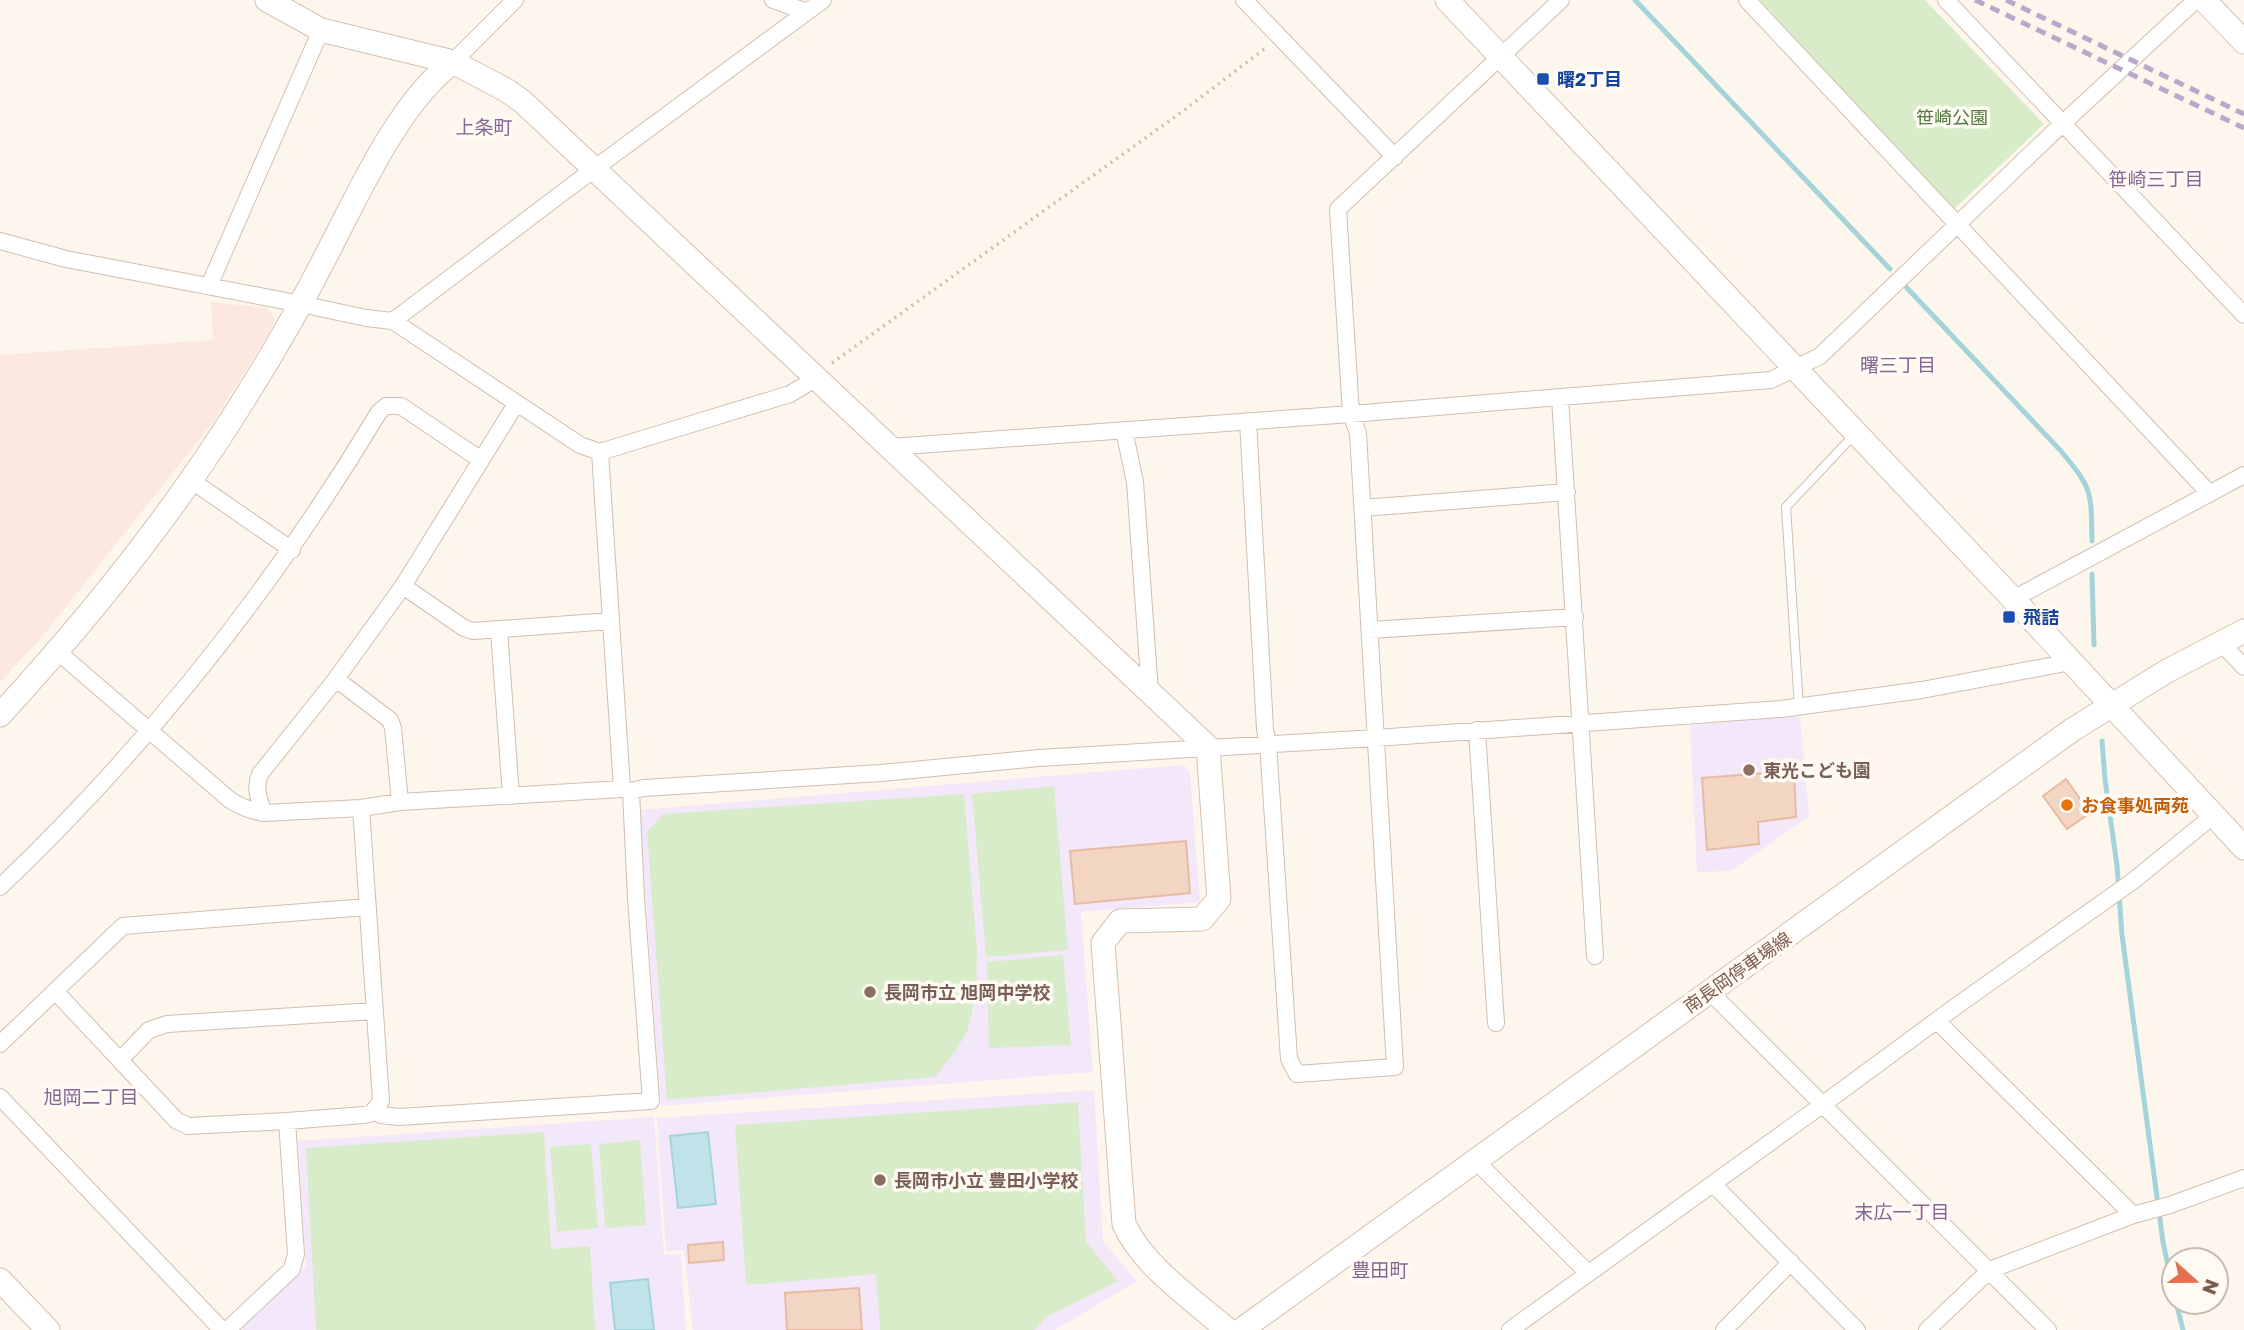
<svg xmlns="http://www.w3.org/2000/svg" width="2244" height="1330" viewBox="0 0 2244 1330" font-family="'Golos Text','Noto Sans JP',sans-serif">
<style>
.commercial{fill:#fde8e0}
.education{fill:#f3e8fa}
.green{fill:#d8ecc9}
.water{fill:#bfe3e8;stroke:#a5d3da;stroke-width:2}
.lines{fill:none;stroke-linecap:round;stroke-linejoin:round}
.stream{stroke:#a5d3da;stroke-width:5}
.building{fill:#f3d5c3;stroke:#e6bba3;stroke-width:2}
.lane-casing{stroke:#d1beb0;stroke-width:10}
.street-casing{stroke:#d1beb0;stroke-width:18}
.secondary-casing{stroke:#d6c0b0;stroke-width:25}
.path{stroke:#d9b8a5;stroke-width:3.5;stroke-dasharray:2 5;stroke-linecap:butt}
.lane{stroke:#fff;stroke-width:8}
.street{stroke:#fff;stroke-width:16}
.secondary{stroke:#fff;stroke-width:23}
.rail{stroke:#b9a8c9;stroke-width:5;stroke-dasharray:10 7;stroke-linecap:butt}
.transit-dot{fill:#1a4fb4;stroke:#fffaf3;stroke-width:2.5}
.education-dot{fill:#8d6e63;stroke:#fffaf3;stroke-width:2.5}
.food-dot{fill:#e8710a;stroke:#fffaf3;stroke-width:2.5}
.labels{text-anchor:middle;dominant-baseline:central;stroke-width:7;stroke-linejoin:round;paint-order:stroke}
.transit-label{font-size:18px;font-weight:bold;fill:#164399;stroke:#fffaf3;text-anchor:start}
.park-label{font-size:18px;fill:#537a41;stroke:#fffaf3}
.education-label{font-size:18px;font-weight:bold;fill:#785e54;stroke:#fffaf3;text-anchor:start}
.food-label{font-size:18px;font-weight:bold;fill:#c56008;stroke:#fffaf3;text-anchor:start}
.street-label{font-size:18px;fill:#7a5c4d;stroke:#fffaf3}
.neighbourhood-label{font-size:19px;fill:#846695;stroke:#fffaf3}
</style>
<rect width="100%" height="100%" fill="#fdf6ec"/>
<path class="commercial" d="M211,302L267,308L275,319L270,331L214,421L42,637L0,682V355L213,340Z"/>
<path class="education" d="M1800,716L1809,816L1731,871L1697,872L1690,725Z
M1184,765L1190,773L1200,902L1081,912L1093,1072L661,1106L639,810Z
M1094,1090L1103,1241L1137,1281L1055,1330H693L684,1250L666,1251L657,1118Z
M654,1117L664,1255L681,1254L686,1330H240L306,1266L298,1141Z"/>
<path class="green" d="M1760,0H1925L2044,124L1953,210Z
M1054,786L1068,950L986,957L972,794Z
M964,794L977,951L976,994L967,1032L955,1052L935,1077L667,1100L647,832L663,814Z
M1063,955L1071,1045L989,1048L987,962Z
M1078,1102L1086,1242L1118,1281L1047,1317L1034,1330H880L876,1274L746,1285L735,1125Z
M544,1132L551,1249L590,1246L595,1330H316L306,1148Z
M640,1140L646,1225L605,1228L599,1144Z
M591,1144L598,1228L557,1232L550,1147Z"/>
<path class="water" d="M708,1132L716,1204L678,1208L670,1136Z
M648,1279L654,1330H615L610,1283Z"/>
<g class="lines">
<path class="stream" d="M1635,0L1890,269
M1907,288L2060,450C2093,489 2091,491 2092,541
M2092,574L2094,645
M2102,741L2105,779L2117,866L2122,935L2163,1242L2174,1294
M2176,1302L2183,1330"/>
</g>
<path class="building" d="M1794,771L1796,817L1758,822L1759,844L1707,850L1702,778Z
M2066,779L2090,813L2067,829L2043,796Z
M1186,841L1190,893L1075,904L1070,851Z
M723,1242L724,1260L689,1263L688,1245Z
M859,1288L862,1330H787L785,1293Z"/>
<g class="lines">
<defs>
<path id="lane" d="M1799,707L1786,507L1854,435"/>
<path id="street" d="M773,0L807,12
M1244,0L1395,157
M1747,0L2210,494
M1946,0L2244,315
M453,62L515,0
M0,241L66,259L301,304L366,318L393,321L580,445L600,452L790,394L815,379
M209,286L321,30
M393,321L594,169L823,0
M1560,398L1595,956
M1248,421L1265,729L1268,744L1289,1059L1297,1074L1395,1067L1358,433L1351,414L1338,209L1561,0
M1124,430L1135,482L1150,692
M890,447L1351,414L1771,380L1820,356L2062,124L2196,0
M192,481L292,550
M1363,508L1567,492
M403,586L464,628L473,631L611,621
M2013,599L2244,475
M499,630L511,796
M1370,630L1575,617
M2220,642L2244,667
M336,679L390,720L393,728L400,802
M1477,730L1496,1023
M361,808L400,802L622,789L600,452
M264,813C259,799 254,789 260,774L336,679L403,586L516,404
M0,887C148,746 274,587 379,412L386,406H401L481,460
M55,991L176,1120L188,1126L287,1121L364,1115L372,1113L381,1101L361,808L264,813C251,811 241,807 230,800L58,652
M1710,992L2048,1330
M1937,1021L2133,1215
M0,1044L123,926L367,907
M120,1060L149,1030L167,1024L375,1011
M0,1097L222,1330
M375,1110L381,1115L399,1117L651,1101L636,898L631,791L644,788L881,773L1039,758L1376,738L1781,709L1922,690L2071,662
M1476,1161L1588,1273
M1713,1184L1857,1330
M227,1330L292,1269L296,1254L287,1121
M1510,1330L1822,1105L1955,1007L2133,881L2214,815
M1724,1330L1791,1262
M1927,1330L1990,1270L2133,1215L2170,1205L2244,1178"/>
<path id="secondary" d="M267,0L321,30L453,62L506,90L523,102L1208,747L1219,899L1202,919L1120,921L1103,943L1124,1224C1143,1266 1193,1300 1228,1330
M1447,0L2013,599L2244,848
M2204,0L2244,42
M0,715C92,615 177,509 248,393C277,347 304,299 329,250C359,192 400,101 453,62
M0,1280L48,1330
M1241,1330L2072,730L2167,671L2244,631"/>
</defs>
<use href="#lane" class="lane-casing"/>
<use href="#street" class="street-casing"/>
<use href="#secondary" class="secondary-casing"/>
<path class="path" d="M832,363L1183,111L1267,47"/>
<use href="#lane" class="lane"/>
<use href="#street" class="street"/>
<use href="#secondary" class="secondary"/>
<path class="rail" d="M1975,0L2244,128
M2006,0L2244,114"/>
</g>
<g class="transit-dot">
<rect x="1536" y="72" width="14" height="14" rx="3.5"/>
<rect x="2002" y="610" width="14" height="14" rx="3.5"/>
</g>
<g class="education-dot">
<circle cx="1749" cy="770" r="7"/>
<circle cx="870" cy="992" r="7"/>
<circle cx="880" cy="1180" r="7"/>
</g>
<circle class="food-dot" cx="2067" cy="805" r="7"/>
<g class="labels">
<g class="transit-label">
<text x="1557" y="79">曙2丁目</text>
<text x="2023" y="617">飛詰</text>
</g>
<g class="park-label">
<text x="1952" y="117">笹崎公園</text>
</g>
<g class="education-label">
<text x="1763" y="770">東光こども園</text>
<text x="884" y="992">長岡市立 旭岡中学校</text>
<text x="894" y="1180">長岡市小立 豊田小学校</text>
</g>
<g class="food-label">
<text x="2081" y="805">お食事処両苑</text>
</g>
<g class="street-label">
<text transform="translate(1737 972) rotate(-35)">南長岡停車場線</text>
</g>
<g class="neighbourhood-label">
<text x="484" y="126">上条町</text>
<text x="2156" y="178">笹崎三丁目</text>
<text x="1898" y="364">曙三丁目</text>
<text x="91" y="1096">旭岡二丁目</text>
<text x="1902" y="1211">末広一丁目</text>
<text x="1380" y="1269">豊田町</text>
</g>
</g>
<g transform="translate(2195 1281) rotate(111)"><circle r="33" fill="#fffaf3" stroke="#cabbb1" stroke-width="2"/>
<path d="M0-5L12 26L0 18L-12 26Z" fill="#e76f51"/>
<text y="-10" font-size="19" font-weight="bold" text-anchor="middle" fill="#7a5c4d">N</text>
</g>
</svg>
